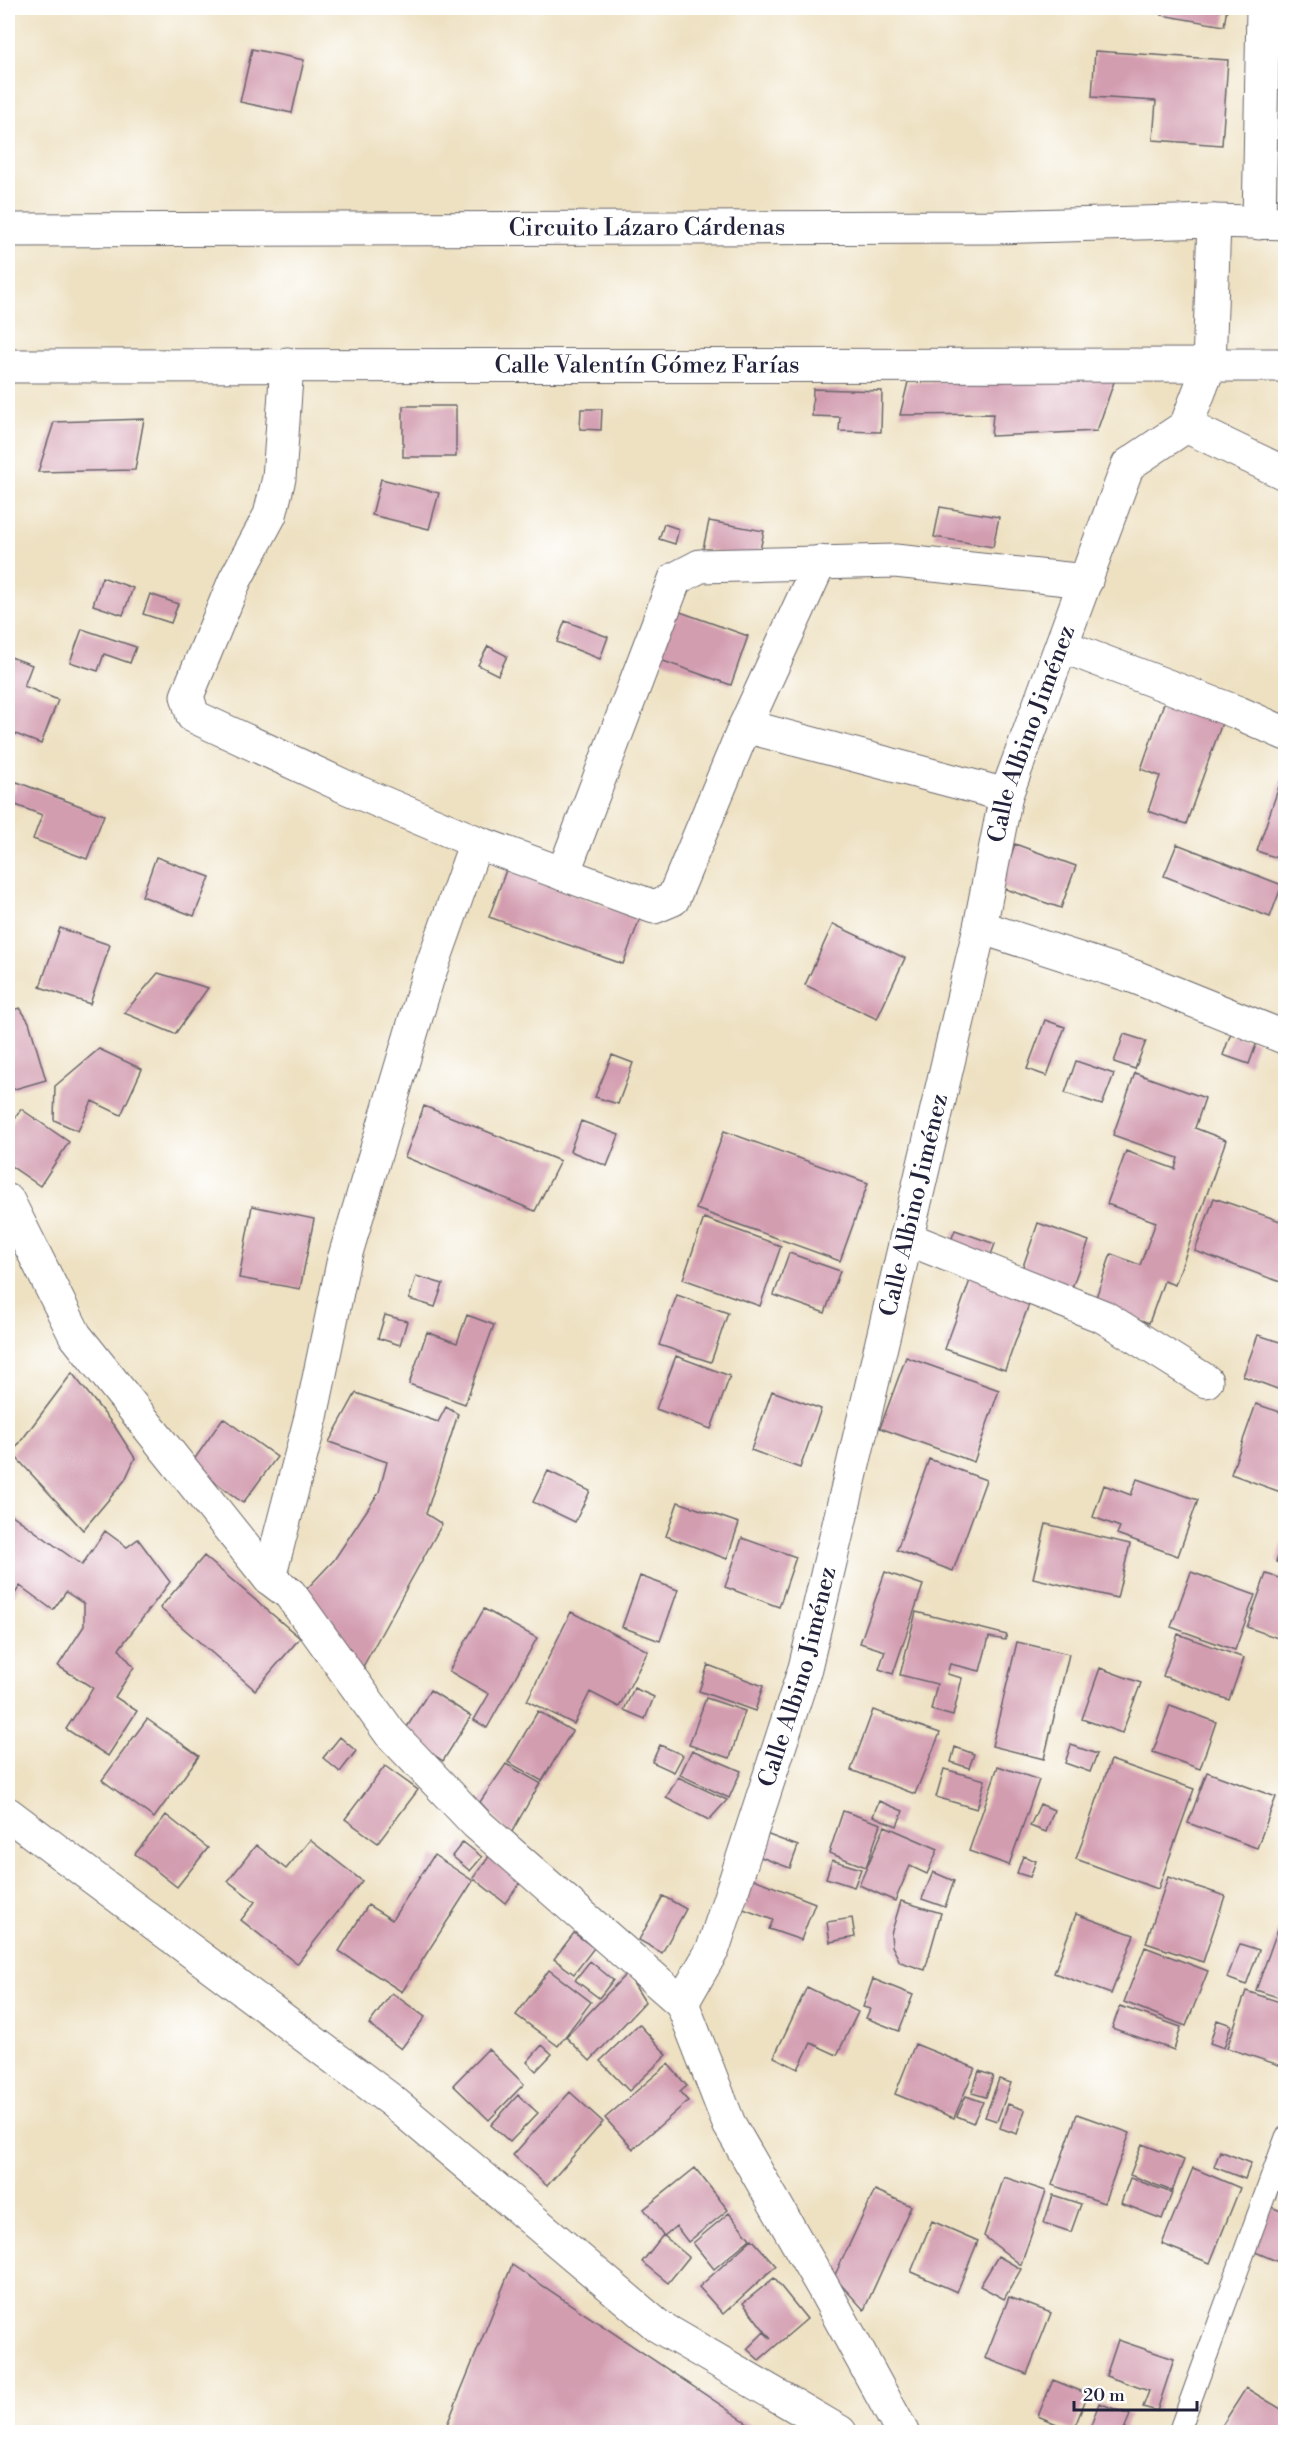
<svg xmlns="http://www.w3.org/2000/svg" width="1293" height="2440" viewBox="0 0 1293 2440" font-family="'Libre Bodoni',serif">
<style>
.building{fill:#d39db0}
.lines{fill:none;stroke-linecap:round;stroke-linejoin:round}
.service-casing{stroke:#69656a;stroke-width:23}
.minor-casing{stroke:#69656a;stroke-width:35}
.tertiary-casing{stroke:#69656a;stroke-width:35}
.service{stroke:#fff;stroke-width:21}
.minor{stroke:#fff;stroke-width:33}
.tertiary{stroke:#fff;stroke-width:33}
.labels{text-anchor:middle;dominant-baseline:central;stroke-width:5;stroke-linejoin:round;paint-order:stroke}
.street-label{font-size:24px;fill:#22223b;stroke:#fff}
</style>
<rect width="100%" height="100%" fill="#fff"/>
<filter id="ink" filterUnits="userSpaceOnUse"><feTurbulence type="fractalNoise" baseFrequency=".0167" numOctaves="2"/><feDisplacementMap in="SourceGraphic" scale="12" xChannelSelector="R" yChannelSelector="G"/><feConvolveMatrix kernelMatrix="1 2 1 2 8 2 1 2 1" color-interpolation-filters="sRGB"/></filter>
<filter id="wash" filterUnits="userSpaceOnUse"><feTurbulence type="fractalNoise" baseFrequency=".008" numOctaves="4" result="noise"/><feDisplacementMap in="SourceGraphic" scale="24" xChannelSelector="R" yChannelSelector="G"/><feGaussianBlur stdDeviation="1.35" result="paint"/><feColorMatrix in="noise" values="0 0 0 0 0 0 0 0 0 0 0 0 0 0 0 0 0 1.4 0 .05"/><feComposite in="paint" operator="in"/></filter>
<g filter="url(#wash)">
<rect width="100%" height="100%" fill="#eee1c2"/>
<g id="blocks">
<path class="building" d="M1163,8H1227L1224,26L1161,15Z
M252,49L304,60L292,113L240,102Z
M1095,51L1228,60L1222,145L1153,140L1156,101L1092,97Z
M1115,379L1097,431L991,436L993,414L900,415L908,382Z
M813,389L882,391L881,432L839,431L840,417L812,416Z
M403,406H456V457H403Z
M581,409H602L601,430L580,429Z
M144,419L135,470L38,472L54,422Z
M381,479L439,493L429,529L372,515Z
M940,507L999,517L993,547L934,537Z
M709,521L764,531L758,560L703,549Z
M664,524L679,529L675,544L659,539Z
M102,577L133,588L123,615L93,605Z
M150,594L178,604L171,623L143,614Z
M669,608L748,636L731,685L652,657Z
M565,621L608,637L600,659L557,642Z
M82,629L136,647L130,663L104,654L98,671L70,662Z
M488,646L507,656L498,675L478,665Z
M8,656L32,665L24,686L58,700L41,744L8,731Z
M1165,700L1223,720L1186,824L1148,811L1160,776L1141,769Z
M1285,769H1286V861L1257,851Z
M17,782L104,815L87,859L33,839L42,815L8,802Z
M1015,844L1076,866L1061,908L1000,887Z
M1177,844L1282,885L1270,917L1164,876Z
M156,857L210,877L194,916L142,896Z
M506,870L640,918L623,964L489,917Z
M833,924L905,958L877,1019L805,985Z
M60,928L110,945L90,1004L40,987Z
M158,973L208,988L175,1034L124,1013Z
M20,1008L29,1022L46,1080L8,1091V1011Z
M1045,1020L1065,1027L1047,1076L1027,1069Z
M1231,1033L1257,1042L1249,1064L1223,1055Z
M1124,1034L1146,1041L1135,1069L1114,1062Z
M99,1049L142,1069L121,1115L92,1101L78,1131L54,1120L55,1086Z
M612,1055L633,1063L618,1104L595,1097Z
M1076,1061L1114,1074L1102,1105L1065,1093Z
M1135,1073L1205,1098L1195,1128L1226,1140L1175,1285L1164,1281L1149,1323L1094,1303L1111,1254L1140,1265L1156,1222L1107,1204L1126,1151L1175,1169L1178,1158L1113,1135Z
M424,1106L560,1161L535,1211L405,1157Z
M21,1109L69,1142L40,1186L8,1164V1129Z
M581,1121L619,1135L607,1166L570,1151Z
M724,1131L868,1183L840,1261L696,1209Z
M1214,1198L1286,1223V1284L1195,1251Z
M252,1206L314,1219L300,1289L239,1278Z
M704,1218L781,1246L760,1306L683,1279Z
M1038,1223L1089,1241L1070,1293L1020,1275Z
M955,1230L995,1244L989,1260L949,1246Z
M789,1253L840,1271L825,1313L774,1295Z
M972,1275L1032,1296L1005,1370L945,1349Z
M416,1276L443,1284L435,1307L409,1299Z
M677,1295L728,1313L711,1362L659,1345Z
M385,1315L407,1321L400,1345L378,1338Z
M467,1315L494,1325L465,1404L409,1384L427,1332L457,1343Z
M1258,1335L1286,1344V1376L1280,1390L1243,1376Z
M676,1356L730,1376L711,1429L656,1409Z
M906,1357L999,1390L974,1462L880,1428Z
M72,1373L115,1427L135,1458L125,1480L83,1530L12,1453Z
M772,1391L821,1409L800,1468L751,1450Z
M356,1393L438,1422L446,1407L458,1414L426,1514L442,1524L360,1672L301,1595L334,1560L379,1492L387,1462L329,1442Z
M1256,1404L1286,1414V1494L1231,1474Z
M223,1418L277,1457L243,1503L191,1464Z
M929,1459L986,1480L953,1571L897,1550Z
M548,1471L590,1491L575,1522L533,1502Z
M1137,1479L1198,1500L1178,1556L1117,1534L1120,1527L1093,1517L1104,1485L1131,1495Z
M678,1502L739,1523L727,1559L666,1536Z
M8,1512L82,1565L105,1531L127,1547L138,1539L170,1582L119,1649L134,1667L115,1697L137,1711L108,1756L66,1729L93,1688L58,1666L84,1626V1604L66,1592L53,1610L20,1586L8,1604Z
M1046,1524L1130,1544L1117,1598L1033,1578Z
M1286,1536V1565L1276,1562Z
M742,1538L796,1557L779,1607L725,1587Z
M204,1556L300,1638L255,1690L160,1608Z
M885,1572L923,1585L893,1674L879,1669L885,1651L860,1643Z
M1191,1572L1255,1595L1235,1650L1171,1627Z
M1266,1574L1286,1580V1641L1247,1627Z
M640,1576L678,1590L660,1641L622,1627Z
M484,1609L537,1638L487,1728L474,1720L489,1694L449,1671Z
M571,1612L648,1651L619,1707L590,1692L574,1724L527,1701Z
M916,1612L1007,1635L1005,1640L989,1637L980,1671L950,1664L947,1674L962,1678L953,1716L931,1710L937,1684L900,1675Z
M1178,1634L1244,1658L1229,1700L1163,1676Z
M1017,1642L1069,1654L1044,1759L992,1746Z
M708,1665L763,1686L755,1711L699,1691Z
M1100,1668L1141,1683L1122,1733L1082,1719Z
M634,1688L654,1697L645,1719L624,1710Z
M430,1690L471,1716L443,1761L402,1735Z
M706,1698L745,1711L730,1758L689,1745Z
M1170,1705L1216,1722L1200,1769L1153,1752Z
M873,1710L940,1733L915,1794L851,1770Z
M538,1711L572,1731L542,1781L508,1762Z
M147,1719L199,1756L154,1818L102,1780Z
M340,1737L356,1751L340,1772L323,1758Z
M660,1745L683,1755L674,1772L652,1762Z
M1071,1745L1097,1754L1090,1772L1065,1763Z
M955,1747L974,1754L969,1768L951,1762Z
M692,1750L741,1771L729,1798L680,1775Z
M1111,1760L1194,1789L1158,1889L1076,1859Z
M506,1764L540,1783L510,1835L480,1802Z
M385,1766L418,1790L378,1843L345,1819Z
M998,1766L1039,1780L1009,1865L969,1851Z
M944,1769L985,1780L977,1809L936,1797Z
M1207,1772L1276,1797L1257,1848L1188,1823Z
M678,1777L727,1800L709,1820L666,1798Z
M879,1801L903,1811L897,1826L873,1816Z
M1040,1804L1054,1810L1046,1832L1030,1826Z
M843,1811L881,1824L866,1867L829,1853Z
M166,1815L208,1848L177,1887L135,1854Z
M885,1826L938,1849L927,1874L910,1866L895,1901L859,1885Z
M766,1834L798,1846L790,1868L758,1856Z
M310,1840L362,1881L297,1964L241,1920L255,1902L228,1881L256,1845L286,1869Z
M463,1842L482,1857L470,1871L452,1856Z
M434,1855L473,1881L402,1992L339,1951L368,1905L392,1920Z
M489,1856L522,1881L505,1903L473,1878Z
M1023,1856L1036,1861L1030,1877L1017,1873Z
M832,1860L861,1869L854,1887L826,1878Z
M933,1872L954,1881L945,1907L922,1899Z
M741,1874L815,1903L801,1940L769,1929L773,1920L730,1904Z
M1168,1877L1225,1896L1203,1962L1146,1943Z
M663,1896L686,1909L662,1953L639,1940Z
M901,1901L941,1913L925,1970L900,1962L892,1946L891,1934Z
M1076,1914L1134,1935L1111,1994L1054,1973Z
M852,1918L855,1937L830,1942L827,1922Z
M1279,1926L1286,1929V2000L1256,1990Z
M574,1933L594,1948L574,1974L554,1959Z
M1240,1944L1259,1950L1246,1985L1227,1978Z
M1145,1947L1208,1971L1186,2026L1124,2002Z
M590,1961L613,1980L599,1998L575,1980Z
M549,1970L591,2002L558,2046L516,2015Z
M627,1973L645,2002L590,2061L566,2037Z
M873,1979L913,1995L899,2031L866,2018L870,2009L863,2007Z
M807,1987L858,2012L837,2055L811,2043L798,2069L774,2057Z
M1246,1991L1286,2004L1285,2067L1227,2048Z
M392,1993L425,2017L401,2049L369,2024Z
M1120,2006L1181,2027L1174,2050L1112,2028Z
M1217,2020L1231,2025L1224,2048L1210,2043Z
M639,2024L667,2055L629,2091L600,2061Z
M915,2044L975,2068L954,2118L895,2094Z
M542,2045L552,2054L536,2071L527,2062Z
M488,2049L524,2084L489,2120L453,2085Z
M668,2064L687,2086L680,2092L688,2101L633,2149L605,2118Z
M979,2071L993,2076L986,2097L972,2093Z
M999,2079L1011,2083L997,2121L985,2117Z
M570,2092L603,2122L547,2186L513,2155Z
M518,2095L538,2113L510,2142L491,2125Z
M966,2096L983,2102L973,2123L957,2116Z
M1008,2104L1025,2110L1017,2134L1000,2128Z
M1077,2114L1130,2133L1104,2203L1052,2185Z
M1142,2144L1184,2160L1172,2191L1130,2175Z
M1220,2151L1251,2163L1245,2179L1214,2167Z
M695,2168L728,2210L688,2242L676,2226L664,2236L644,2209Z
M1193,2168L1240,2188L1210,2263L1162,2244Z
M1004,2177L1046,2191L1021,2265L984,2236Z
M1130,2178L1172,2193L1162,2219L1121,2203Z
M875,2190L911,2206L864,2310L834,2277Z
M1053,2195L1081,2204L1071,2232L1044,2223Z
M1266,2205L1286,2213V2265L1248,2249Z
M729,2213L750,2239L714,2269L693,2243Z
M932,2221L978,2241L957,2292L911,2272Z
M663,2235L689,2257L668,2283L642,2262Z
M752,2239L776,2266L723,2314L699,2287Z
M998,2256L1021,2269L1004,2299L980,2286Z
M512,2265L761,2432H444Z
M774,2278L807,2319L759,2360L747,2349L764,2332L771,2339L743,2303Z
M1009,2297L1051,2313L1027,2374L985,2358Z
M1118,2340L1174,2359L1157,2411L1143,2407L1149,2391L1106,2376Z
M1053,2380L1088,2394L1073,2431L1038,2416Z
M1246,2388L1286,2412V2432H1218Z
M1099,2403L1130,2415L1123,2432L1089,2431Z"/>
</g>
</g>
<g filter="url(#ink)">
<use href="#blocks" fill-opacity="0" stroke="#69656a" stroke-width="1.5"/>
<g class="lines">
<defs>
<path id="service" d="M1179,2432L1286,2137"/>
<g id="minor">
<path d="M1259,223L1263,8"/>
<path d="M287,364L279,478L270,515L235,580L187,696L193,716L348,788L476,842L654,907L673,899L745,726L820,562"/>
<path d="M1186,426L1209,366L1214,221"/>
<path d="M1062,646L1239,713L1286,734"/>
<path d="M745,726L1006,795"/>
<path d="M563,874L675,579L700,566L895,561L1086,581"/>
<path d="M980,927L1135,977L1286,1038"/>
<path id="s1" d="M8,1201L75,1335L269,1578L290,1594L390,1733L476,1823L682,2003L713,1949L805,1668L980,927L1006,795L1128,465L1186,426L1286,474"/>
<path d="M906,1238L1104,1317L1206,1381"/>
<path d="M269,1578L311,1417L343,1263L427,980L476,842"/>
<path d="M682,2003L729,2124L824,2289L902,2432"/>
</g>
<g id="tertiary">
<path id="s2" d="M8,230L994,227L1214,221L1286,223"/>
<path id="s3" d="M8,366L1286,365"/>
<path d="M8,1814L392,2101L658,2326L840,2432"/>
</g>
</defs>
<use href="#service" class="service-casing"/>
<use href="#minor" class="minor-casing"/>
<use href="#tertiary" class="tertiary-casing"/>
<use href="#service" class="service"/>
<use href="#minor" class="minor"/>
<use href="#tertiary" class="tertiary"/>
</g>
</g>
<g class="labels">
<g class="street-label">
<text stroke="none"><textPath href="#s2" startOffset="639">Circuito Lázaro Cárdenas</textPath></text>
<text stroke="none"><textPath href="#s3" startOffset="639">Calle Valentín Gómez Farías</textPath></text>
<text stroke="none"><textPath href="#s1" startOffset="2376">Calle Albino Jiménez</textPath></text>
<text stroke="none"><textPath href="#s1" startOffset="1890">Calle Albino Jiménez</textPath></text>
<text stroke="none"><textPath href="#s1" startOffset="1404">Calle Albino Jiménez</textPath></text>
</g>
</g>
<rect width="1293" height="2440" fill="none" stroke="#fff" stroke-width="30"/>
<path d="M1074 2401v9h123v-9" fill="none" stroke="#22223b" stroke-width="3"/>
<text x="1083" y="2401" font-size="18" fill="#22223b" stroke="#ffffff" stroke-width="4.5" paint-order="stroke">20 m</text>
</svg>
